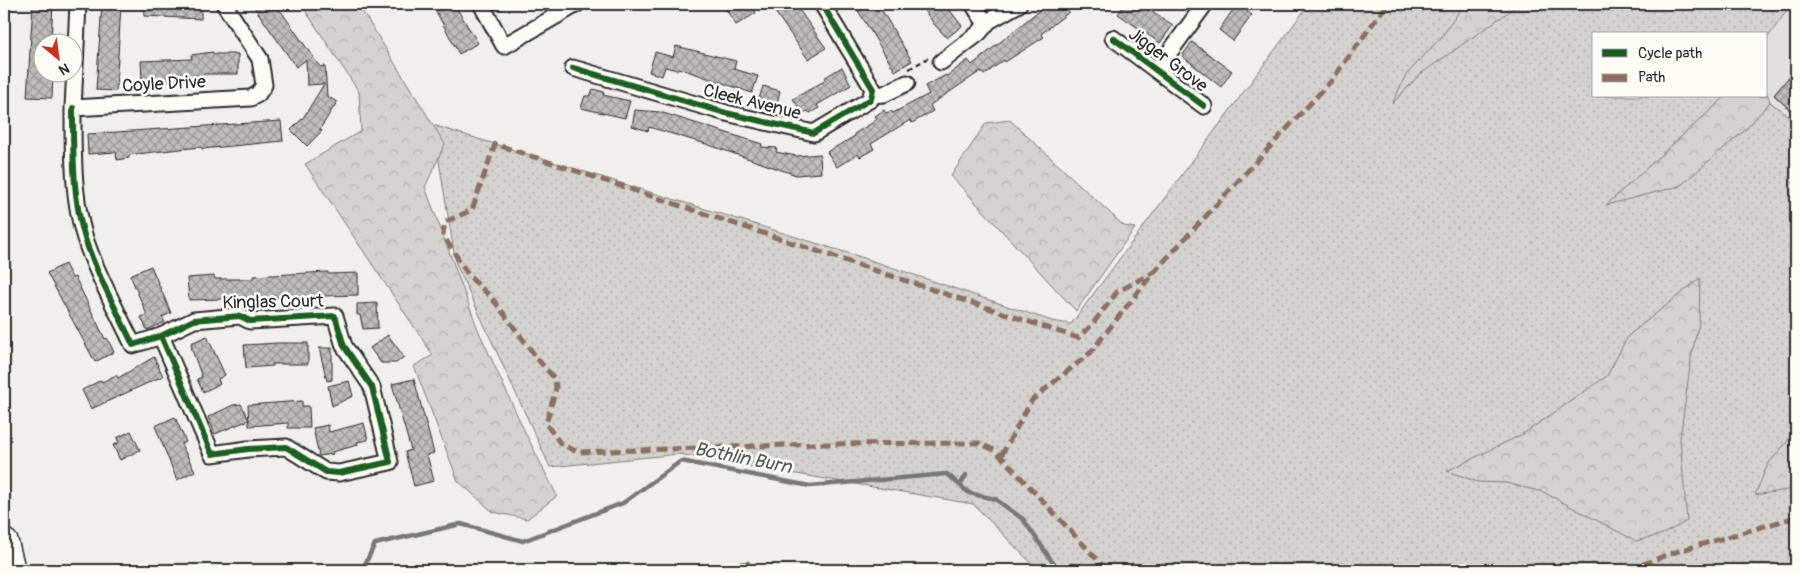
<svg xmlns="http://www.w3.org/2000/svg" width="1800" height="574" viewBox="0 0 1800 574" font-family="Pangolin,sans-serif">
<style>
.built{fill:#e1e0dc}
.grass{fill:url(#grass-dots);stroke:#7f7e7d}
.forest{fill:url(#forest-crowns);stroke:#7f7e7d}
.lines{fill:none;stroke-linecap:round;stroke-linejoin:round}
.stream{stroke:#777775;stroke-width:4.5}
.building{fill:url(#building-cross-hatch);stroke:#2b2b2b}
.street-casing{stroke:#2b2b2b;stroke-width:19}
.highway-casing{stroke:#2b2b2b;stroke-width:31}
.path{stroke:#2b2b2b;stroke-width:2.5;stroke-dasharray:5 4;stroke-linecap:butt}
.street{stroke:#fdfcf7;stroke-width:15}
.highway{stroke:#fdfcf7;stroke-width:28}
.quiet{stroke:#8d6e63;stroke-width:5;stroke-dasharray:10 5;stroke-linecap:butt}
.cycleway-casing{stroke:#fdfcf7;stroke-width:9}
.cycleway{stroke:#1b5e20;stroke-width:6}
.labels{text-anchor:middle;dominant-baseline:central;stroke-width:5;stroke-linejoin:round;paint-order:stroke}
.street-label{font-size:18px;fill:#2b2b2b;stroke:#fdfcf7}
.water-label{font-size:19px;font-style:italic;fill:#575756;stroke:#fdfcf7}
</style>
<defs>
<pattern id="grass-dots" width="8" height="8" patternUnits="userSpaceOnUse" patternTransform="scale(1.25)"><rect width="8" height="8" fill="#d3d2cf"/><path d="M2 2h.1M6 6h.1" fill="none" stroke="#b5b4b2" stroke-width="1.8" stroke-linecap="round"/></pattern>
<pattern id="forest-crowns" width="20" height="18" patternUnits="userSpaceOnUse" patternTransform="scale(1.25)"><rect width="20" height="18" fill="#d3d2cf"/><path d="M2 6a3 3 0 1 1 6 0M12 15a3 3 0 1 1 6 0" fill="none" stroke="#b5b4b2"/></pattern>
<pattern id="building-cross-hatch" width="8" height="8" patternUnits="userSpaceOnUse" patternTransform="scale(1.25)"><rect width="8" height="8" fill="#bdbcb8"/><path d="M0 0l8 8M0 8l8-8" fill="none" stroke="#9a9996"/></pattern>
</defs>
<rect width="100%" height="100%" fill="#f0efeb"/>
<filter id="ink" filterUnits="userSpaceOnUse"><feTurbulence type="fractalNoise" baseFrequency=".02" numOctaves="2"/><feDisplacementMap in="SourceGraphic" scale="10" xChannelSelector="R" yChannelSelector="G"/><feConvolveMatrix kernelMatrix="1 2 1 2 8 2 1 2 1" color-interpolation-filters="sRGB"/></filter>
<g filter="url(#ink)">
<path class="built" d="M1779,4H1796L1795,123L1770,102L1766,90V40L1788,10Z"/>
<path class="grass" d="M1309,4H1779L1788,9L1766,40V34H1594V96H1766V93L1770,102L1796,122V570H1038L973,504L679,454L550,467L456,264L433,125L864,258L1052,321L1071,324Z"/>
<path class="forest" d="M301,4H358L445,144L425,187L479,332L525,432L557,496L527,519L493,512L458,481L414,366L433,355L305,164L361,131L359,92Z
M1464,4H1520L1419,75L1392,104L1406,75L1443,35Z
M1766,90L1770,102L1746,129L1680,186L1606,205L1726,96H1766Z
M1010,120L1124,226L1135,228L1076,311L951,176L986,123Z
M1700,278L1699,323L1692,352L1680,439L1687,521L1663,534L1636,541L1543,492L1506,483L1478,482L1447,471L1523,434L1607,376L1628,336Z
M1796,427V486L1787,490L1755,495L1768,464L1787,442Z"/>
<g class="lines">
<path class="stream" d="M960,485L966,475
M362,570L375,544L461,524L523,541L623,503L681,461L810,486L947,474L969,493L995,499L1023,519L1058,570"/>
</g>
<path class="building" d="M33,4H53L51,41L42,42V72H53L52,98L27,97Z
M102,4H121L116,91L96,90Z
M144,4H201V19L144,16Z
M252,4H276L320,67L325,66L327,96L337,102L320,129L322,131L307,146L291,130L303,118L324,84L307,85L306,60L296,67Z
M432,4H454L478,43L459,54Z
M732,4H751L756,13L736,25L725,8Z
M782,4H795L826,48L808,59L775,12L784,7Z
M854,4H878L912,61L895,71Z
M920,4H945L962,26L947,38L934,24Z
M1047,4H1063L1069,12L1041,34L1044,37L1005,62L1004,60L984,75L981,71L930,105L933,111L912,123L910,120L871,144L874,149L860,157L858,154L837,167L827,152L855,136L854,134L872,123L877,119L875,116L884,110L886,113L891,111L893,113L929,94L925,86L946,75L947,76L968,60L972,65Z
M1125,4H1140L1173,25L1160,43L1118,14Z
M1237,4L1252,15L1233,41L1219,30Z
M1192,42L1232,71L1221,87L1182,56Z
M676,46L736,61L734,69L758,76L752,93L678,68L677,70L665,67L662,76L649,72L655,52L673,57Z
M213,52V54H238V74H205L187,78V80L150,82V79L142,80L141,61L192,59L191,55Z
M842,67L851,85L817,105L819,108L810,113L808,111L803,113L793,99L826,80L824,78Z
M1796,68V103L1790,110L1774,95Z
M763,86L780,91L777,103L759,99Z
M593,89L604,92L603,95L630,101L625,118L581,108L585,96H590Z
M635,110L660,112L762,144L761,147L777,148L776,152L796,156L820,154L821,173L796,175L706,144L649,127L648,131L632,126Z
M281,121L283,141L202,149L201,147L171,150L129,155V158L117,160L116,152L88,154L87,134Z
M65,264L72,278L75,277L105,339L107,338L114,352L95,362L47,273Z
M151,266L171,313L162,317L165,322L147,330L141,317L147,315L130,275Z
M328,272V274L358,273V295L189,300L187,278L214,276L215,279H253V276Z
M377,303L378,328L363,329L360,315H357V304Z
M388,335L404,357L396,363H381L370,348Z
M207,336L225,375L218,379L220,384L203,392L197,379L202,377L192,350L191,343Z
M279,343H308V364H272L273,366L246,368L244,345Z
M319,348H332V380L327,381Z
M154,357L163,376L91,409L82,390L101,380L102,382L116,375L118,378Z
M414,379L434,453L427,455L434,481L414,486L405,452L411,450L392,384Z
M349,381L353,396L332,406L328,386Z
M302,401V406H309L310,428H288V423L249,426L248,405Z
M241,404L249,420L215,434L208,417L233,405Z
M175,417L186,442L181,444L195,471L177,480L155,426Z
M364,423L368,440L357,442L358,445L332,452L333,454L319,456L313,428L328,425L329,432Z
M131,431L140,450L120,460L113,445L119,443L117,438Z"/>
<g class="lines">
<defs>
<path id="street" d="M78,4L73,108L251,98L258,94L264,85L260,59L224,4
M481,4L504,46L577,4
M973,4L982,18L989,21L1019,4
M1113,38L1204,106
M941,62L979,33L989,21
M573,68L726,113L814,133L871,99L873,89L822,4
M1157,69L1205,4
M871,95L884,94L907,83
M73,108C73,156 72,210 91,255C103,286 119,315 133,345L161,336L194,320L240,316L250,321L335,316L344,346L372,387L390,462L339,473L326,472L286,447L248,449L212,454L161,336"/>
<path id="highway" d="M4,543L11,570"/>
</defs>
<use href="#street" class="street-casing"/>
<use href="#highway" class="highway-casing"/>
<path class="path" d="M909,69L928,58"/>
<use href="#street" class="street"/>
<use href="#highway" class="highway"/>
<path class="quiet" d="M1001,456L1032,400L1090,353L1154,272L1332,80L1387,4
M665,570L752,563L760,570
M1107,570L996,451L979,443L818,444L578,452L561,444L546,424L556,388L555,379L540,362L492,298L469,276L443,235L445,222L472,210L495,144L1078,338L1091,326L1117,292L1154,272
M1628,570L1672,553L1796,517
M1794,570L1796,569"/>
<defs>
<path id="cycleway" d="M1113,38L1204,106
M573,68L726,113L814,133L871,99L873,89L822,4
M73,108C73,156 72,210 91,255C103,286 119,315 133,345L161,336L194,320L240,316L250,321L335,316L344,346L372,387L390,462L339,473L326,472L286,447L248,449L212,454L161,336"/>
</defs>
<use href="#cycleway" class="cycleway-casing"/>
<use href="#cycleway" class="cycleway"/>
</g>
</g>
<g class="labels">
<g class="street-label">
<text transform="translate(1168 60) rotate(37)">Jigger Grove</text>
<text transform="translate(164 84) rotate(-3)">Coyle Drive</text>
<text transform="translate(752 102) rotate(14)">Cleek Avenue</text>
<text transform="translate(273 302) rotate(-1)">Kinglas Court</text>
</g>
<g class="water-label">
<text transform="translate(743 458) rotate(11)">Bothlin Burn</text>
</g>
</g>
<rect width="1800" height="574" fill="none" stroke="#fdfcf7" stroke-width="20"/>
<rect x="10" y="10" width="1780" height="554" fill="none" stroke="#2b2b2b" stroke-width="2" filter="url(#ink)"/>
<rect x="1592" y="32" width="175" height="65" fill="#fdfcf7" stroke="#a9a8a5"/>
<rect x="1602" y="49" width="25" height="8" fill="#1b5e20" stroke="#a9a8a5"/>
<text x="1638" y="58" font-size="15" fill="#2b2b2b">Cycle path</text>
<rect x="1602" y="74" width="25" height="8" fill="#8d6e63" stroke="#a9a8a5"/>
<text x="1638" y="82" font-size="15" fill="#2b2b2b">Path</text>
<g transform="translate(58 58) rotate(151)"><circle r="24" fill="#fdfcf7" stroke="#a9a8a5"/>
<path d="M0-4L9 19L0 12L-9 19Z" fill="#c8321e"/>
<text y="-8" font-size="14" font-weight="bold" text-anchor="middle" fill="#2b2b2b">N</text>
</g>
</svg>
